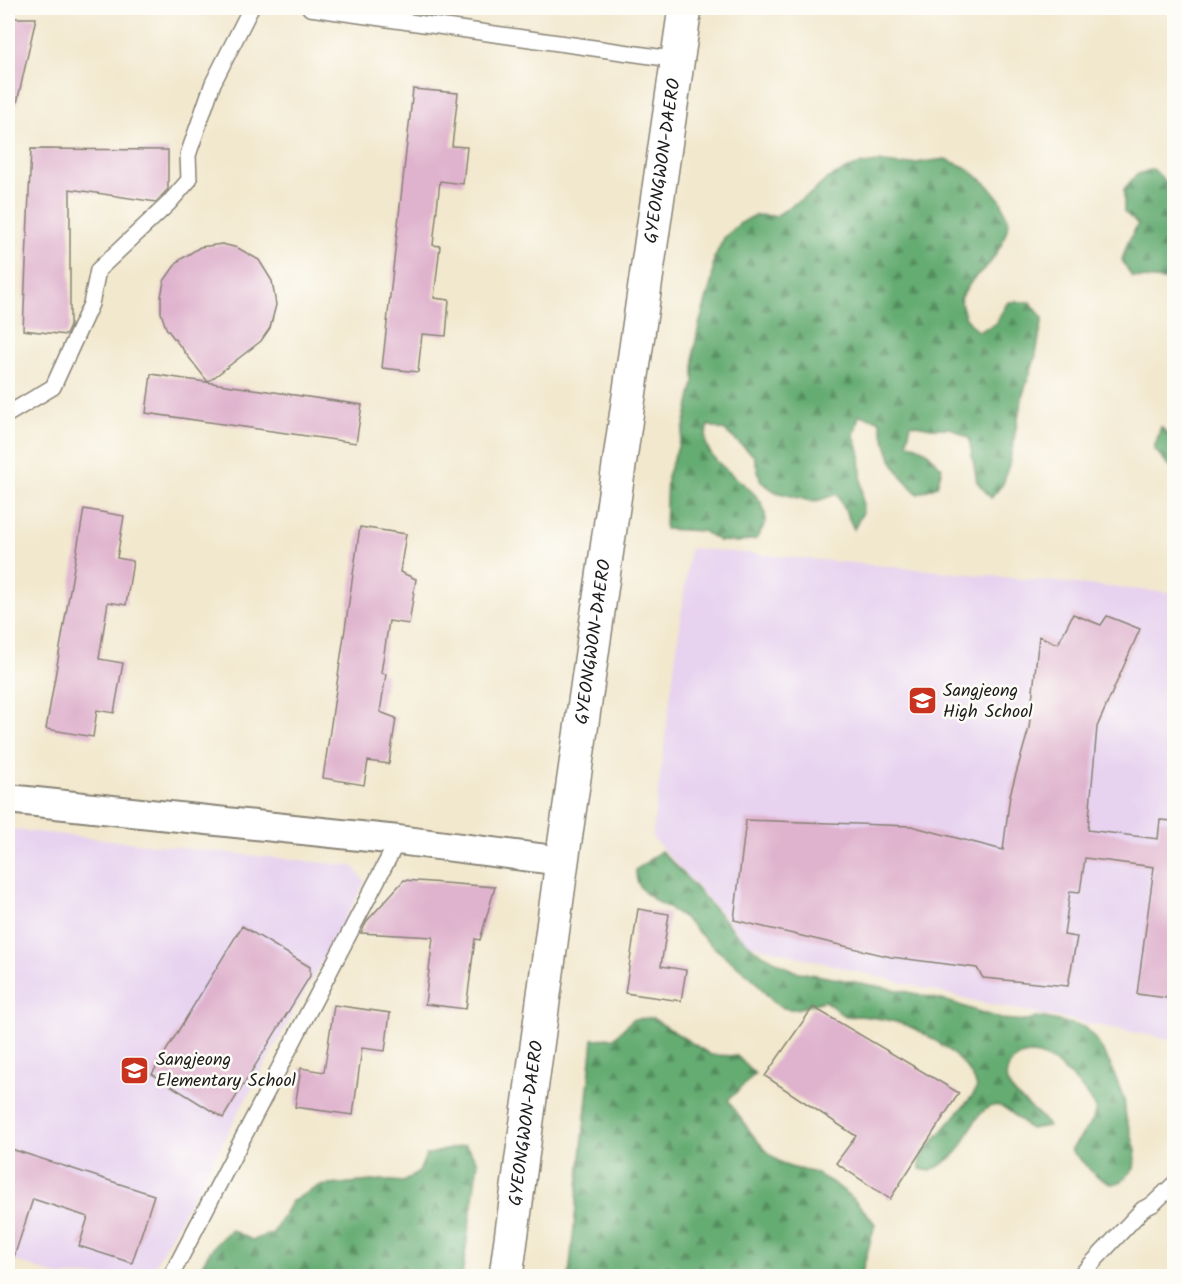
<svg xmlns="http://www.w3.org/2000/svg" width="1182" height="1284" viewBox="0 0 1182 1284" font-family="Kalam,sans-serif">
<style>
.built{fill:#e7d2ef}
.forest{fill:url(#forest-firs);stroke:#406447;stroke-width:1.5}
.building{fill:#dfb2cd}
.lines{fill:none;stroke-linecap:round;stroke-linejoin:round}
.lane-casing{stroke:#878275;stroke-width:18}
.street-casing{stroke:#878275;stroke-width:32}
.secondary-casing{stroke:#878275;stroke-width:36}
.lane{stroke:#fff;stroke-width:15}
.street{stroke:#fff;stroke-width:28}
.secondary{stroke:#fff;stroke-width:33}
.labels{text-anchor:middle;dominant-baseline:central;stroke-width:5;stroke-linejoin:round;paint-order:stroke}
.street-label{font-size:18px;fill:#1c1c1c;stroke:#fdfcf7}
.poi-label{font-size:18px;fill:#1c1c1c;stroke:#fdfcf7;text-anchor:start}
</style>
<defs>
<pattern id="forest-firs" width="22" height="20" patternUnits="userSpaceOnUse" patternTransform="scale(1.5)"><rect width="22" height="20" fill="#65ac72"/><path d="M5 1l3.5 6h-7zM16 11l3.5 6h-7z" fill="#528b5d"/></pattern>
</defs>
<rect width="100%" height="100%" fill="#fdfcf7"/>
<filter id="ink" filterUnits="userSpaceOnUse"><feTurbulence type="fractalNoise" baseFrequency=".0167" numOctaves="2"/><feDisplacementMap in="SourceGraphic" scale="12" xChannelSelector="R" yChannelSelector="G"/><feConvolveMatrix kernelMatrix="1 2 1 2 8 2 1 2 1" color-interpolation-filters="sRGB"/></filter>
<filter id="wash" filterUnits="userSpaceOnUse"><feTurbulence type="fractalNoise" baseFrequency=".008" numOctaves="4" result="noise"/><feDisplacementMap in="SourceGraphic" scale="24" xChannelSelector="R" yChannelSelector="G"/><feGaussianBlur stdDeviation="1.35" result="paint"/><feColorMatrix in="noise" values="0 0 0 0 0 0 0 0 0 0 0 0 0 0 0 0 0 1.4 0 .05"/><feComposite in="paint" operator="in"/></filter>
<g filter="url(#wash)">
<rect width="100%" height="100%" fill="#f2e8ce"/>
<path class="built" d="M690,548L1174,593V1040L979,1002L749,944L652,837Z
M8,829L353,866L365,882L149,1276H57L8,1258Z"/>
<path class="forest" d="M945,159L965,167L987,184L1001,201L1009,223L1002,244L990,263L973,279L960,298L965,317L978,332L995,324L1008,302H1030L1043,318L1035,359L1022,397L1009,465L1003,484L991,498L977,482L969,438L951,428H931L911,424L907,442L925,450L942,468L937,486L918,494C891,469 889,455 879,420L859,415L854,436L860,454L863,512L854,529L837,494L814,502L776,492L761,482L754,456L725,431L708,425C707,430 705,438 706,443C713,473 771,489 765,522C764,527 759,534 756,539L738,542L719,541L703,531L665,529L667,476L682,436L694,382V350L699,325L712,280L714,258L724,238L739,224L755,215L776,216L813,192L827,179L857,165L878,162L901,165Z
M1153,169L1168,184H1174V281L1132,277L1122,260L1128,242L1138,224L1124,212V189L1136,175Z
M1161,427L1174,441V469L1166,463L1154,448Z
M661,851L678,868L735,932L757,951L794,971L904,991L950,1002L1001,1019L1028,1021L1036,1018H1045L1084,1027L1097,1041L1111,1066L1124,1099L1126,1118L1136,1150L1134,1169L1121,1182L1112,1184L1096,1176L1071,1150L1093,1120L1096,1108C1082,1086 1042,1036 1013,1061C1008,1066 1005,1076 1007,1082C1014,1100 1038,1108 1048,1126L1030,1129C1020,1122 1012,1110 1000,1106C978,1101 968,1139 958,1151C951,1160 940,1165 931,1171L920,1169V1160L925,1151L973,1095L977,1087C967,1057 921,1027 892,1021C881,1018 870,1017 860,1016C855,1016 850,1017 846,1016C838,1014 833,1005 824,1001C811,1004 796,1012 784,1008C769,1003 762,986 751,977C738,966 724,956 711,945C702,937 694,927 685,919C668,904 634,898 636,870Z
M652,1018L711,1055L737,1056L755,1074L728,1100C742,1120 763,1154 785,1165C793,1169 804,1169 812,1172C839,1183 858,1201 875,1224L861,1276H569L593,1039L614,1038L633,1019Z
M465,1145L478,1162L462,1276H198C204,1256 215,1243 231,1230L252,1240L273,1233L292,1201L319,1186L382,1180L403,1182L419,1172L426,1155Z"/>
<g id="blocks">
<path class="building" d="M8,18H36L17,103L8,102Z
M413,89L458,93L452,146L467,147L463,184L440,181L433,245L440,246L434,298L449,300L446,336L422,334L418,372L382,368Z
M31,149L168,150V189L156,202L70,189V326L66,335L23,330Z
M222,244L238,248L259,260L272,281L276,305L270,328L261,341L208,382L166,328L161,313V297L164,281L178,261L200,247Z
M151,374L362,405L356,443L146,413Z
M84,509L124,516L117,558L133,561L126,605L108,602L99,659L123,663L114,713L97,710L93,737L46,729Z
M360,527L406,534L400,572L416,579L409,624L389,621L381,673L386,674L380,712L396,718L389,764L368,761L364,785L323,778Z
M1073,614L1101,625L1107,616L1140,629L1097,727L1088,830L1158,839L1160,820L1174,821V999L1137,994L1154,867L1085,858L1080,892L1070,891L1064,935L1077,937L1068,986L983,978L977,968L891,957L734,920L746,820L911,826L1003,850L1010,795L1029,728L1039,636L1058,644Z
M404,880L495,887L480,940L475,939L466,1009L425,1004L433,937L361,933L367,921Z
M638,909L669,914L661,966L686,970L681,1001L625,993Z
M242,926L310,967V976L223,1118L152,1074Z
M334,1005L390,1013L385,1051L362,1048L353,1115L295,1107L301,1068L324,1072Z
M813,1007L959,1093L890,1199L836,1163L856,1136L765,1076Z
M8,1148L154,1195L132,1263L79,1246L88,1217L33,1199L12,1263H8Z"/>
</g>
</g>
<g filter="url(#ink)">
<use href="#blocks" fill-opacity="0" stroke="#878275" stroke-width="1.5"/>
<g class="lines">
<defs>
<path id="lane" d="M310,8L679,60
M8,414L53,387L91,304L98,270L168,204L189,180L188,155L213,83L251,8
M171,1276L398,840
M1080,1276L1143,1209L1153,1204L1174,1184"/>
<path id="street" d="M8,799L398,840L562,861"/>
<g id="secondary">
<path id="s1" d="M506,1276L562,861L685,8"/>
</g>
</defs>
<use href="#lane" class="lane-casing"/>
<use href="#street" class="street-casing"/>
<use href="#secondary" class="secondary-casing"/>
<use href="#lane" class="lane"/>
<use href="#street" class="street"/>
<use href="#secondary" class="secondary"/>
</g>
</g>
<defs>
<symbol id="school-square" viewBox="-11 -11 22 22"><rect x="-9" y="-9" width="18" height="18" rx="4" fill="#c8321e" stroke="#fdfcf7"/><path d="M0-5L7-2L0 1L-7-2ZM-4 1L0 2.5L4 1V4Q0 6-4 4Z" fill="#fff"/></symbol>
</defs>
<g fill-rule="evenodd">
<use href="#school-square" x="906" y="684" width="33" height="33"/>
<use href="#school-square" x="118" y="1054" width="33" height="33"/>
</g>
<g class="labels">
<g class="street-label">
<text stroke="none"><textPath href="#s1" startOffset="1126">GYEONGWON-DAERO</textPath></text>
<text stroke="none"><textPath href="#s1" startOffset="640">GYEONGWON-DAERO</textPath></text>
<text stroke="none"><textPath href="#s1" startOffset="154">GYEONGWON-DAERO</textPath></text>
</g>
<g class="poi-label">
<text x="943" y="691">Sangjeong<tspan x="943" dy="21">High School</tspan></text>
<text x="156" y="1060">Sangjeong<tspan x="156" dy="21">Elementary School</tspan></text>
</g>
</g>
<rect width="1182" height="1284" fill="none" stroke="#fdfcf7" stroke-width="30"/>
</svg>
